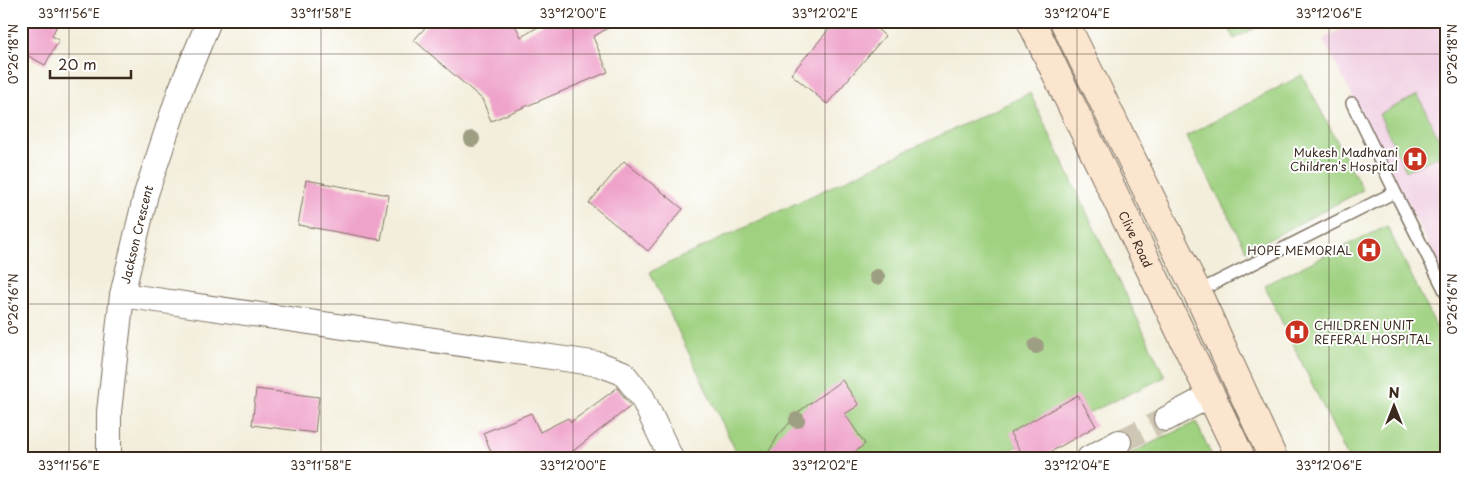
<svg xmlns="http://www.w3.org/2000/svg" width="1467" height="479" viewBox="0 0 1467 479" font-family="'Playpen Sans',sans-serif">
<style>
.built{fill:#f1d0e3}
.green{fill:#9fd180;stroke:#6d7e4f}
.building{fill:#efa3ca}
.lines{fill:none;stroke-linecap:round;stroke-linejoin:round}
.street-tunnel{stroke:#cec7b5;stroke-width:24;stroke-dasharray:24 12;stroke-linecap:butt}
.lane-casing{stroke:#7b6f60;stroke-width:14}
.street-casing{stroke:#7b6f60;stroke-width:26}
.secondary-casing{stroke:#7b6f60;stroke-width:30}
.lane{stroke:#fff;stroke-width:11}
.street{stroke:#fff;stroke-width:24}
.secondary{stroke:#fbe5cf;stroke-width:28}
.tree{fill:#9e9e83}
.ticks{fill:none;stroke:#3b2a1e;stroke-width:1;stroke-opacity:0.45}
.labels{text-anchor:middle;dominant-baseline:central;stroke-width:4;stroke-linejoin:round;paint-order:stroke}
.poi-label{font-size:12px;fill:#3b2a1e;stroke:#fff;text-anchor:end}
.street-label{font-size:12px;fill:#3b2a1e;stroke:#fff}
.neatline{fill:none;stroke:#3b2a1e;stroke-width:2}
.ticks-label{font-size:12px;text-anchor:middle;fill:#3b2a1e}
</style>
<rect width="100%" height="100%" fill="#fff"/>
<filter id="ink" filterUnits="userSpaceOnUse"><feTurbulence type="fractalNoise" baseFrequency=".02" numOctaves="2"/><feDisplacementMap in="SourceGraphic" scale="10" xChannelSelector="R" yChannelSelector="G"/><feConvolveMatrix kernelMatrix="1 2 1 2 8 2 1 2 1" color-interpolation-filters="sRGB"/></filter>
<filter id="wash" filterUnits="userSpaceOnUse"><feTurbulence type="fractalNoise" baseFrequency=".0096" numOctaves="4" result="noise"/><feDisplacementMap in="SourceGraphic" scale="20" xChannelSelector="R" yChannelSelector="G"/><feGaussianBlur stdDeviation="1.12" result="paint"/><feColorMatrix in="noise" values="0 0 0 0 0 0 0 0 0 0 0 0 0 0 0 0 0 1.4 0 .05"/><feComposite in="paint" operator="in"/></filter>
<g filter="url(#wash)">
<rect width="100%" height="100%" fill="#f3eedb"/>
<path class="built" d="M1359,21H1446V278L1323,39Z"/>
<path class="green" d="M1225,21H1269L1234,39Z
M1302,75L1363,190L1247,251L1186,136Z
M1030,93L1165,377L993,458H739L650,272Z
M1418,95L1445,153L1406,171L1379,114Z
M1387,226L1446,346V458H1348L1264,285Z
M1196,422L1213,458H1120Z"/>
<g id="blocks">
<path class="building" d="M21,21H59L52,36L59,40L45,65L21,52Z
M431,21H513L521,37L548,21H619L593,37L608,72L491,121L482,99L414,40Z
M836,21H868L885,36L827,104L791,74Z
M624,161L683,209L648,251L589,203Z
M306,180L389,195L381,240L298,225Z
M842,380L859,405L845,414L865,444L847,458H765L778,436L801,410Z
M617,388L631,406L564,458H494L483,433L531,413L540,432L568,418L571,422Z
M256,389L319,397L315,433L252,425Z
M1078,395L1096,426L1040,458H1024L1010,433Z"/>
</g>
</g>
<g filter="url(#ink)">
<use href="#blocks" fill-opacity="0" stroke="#7b6f60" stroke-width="1"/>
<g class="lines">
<path class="street-tunnel" d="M1119,442L1166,419"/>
<defs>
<path id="lane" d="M1352,103L1395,192
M1197,292L1395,192L1446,293"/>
<g id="street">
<path d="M122,295L599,364L623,373L642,397L671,458"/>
<path d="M1166,419L1211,395"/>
<path id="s1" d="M109,458V412L122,295L146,194L180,91L209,21"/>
<path d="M1089,458L1119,442"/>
</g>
<g id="secondary">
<path id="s2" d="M1031,21L1241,458"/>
<path d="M1064,21L1197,292L1273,458"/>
</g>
</defs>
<use href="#lane" class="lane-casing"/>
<use href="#street" class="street-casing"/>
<use href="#secondary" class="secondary-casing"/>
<use href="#lane" class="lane"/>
<use href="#street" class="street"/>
<use href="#secondary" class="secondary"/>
</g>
<g class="tree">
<circle cx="472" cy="139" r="8"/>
<circle cx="877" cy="277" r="8"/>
<circle cx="1036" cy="346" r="8"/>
<circle cx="797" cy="420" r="8"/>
</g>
</g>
<path class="ticks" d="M69,21V458M321,21V458M573,21V458M825,21V458M1077,21V458M1329,21V458M21,54H1446M21,304H1446"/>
<defs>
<symbol id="hospital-disc" viewBox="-11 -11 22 22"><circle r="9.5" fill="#c8321e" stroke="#fff"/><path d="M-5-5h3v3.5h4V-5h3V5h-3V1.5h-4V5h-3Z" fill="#fff"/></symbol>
</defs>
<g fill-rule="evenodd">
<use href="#hospital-disc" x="1401" y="145" width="28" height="28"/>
<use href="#hospital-disc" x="1355" y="236" width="28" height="28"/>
<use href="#hospital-disc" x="1283" y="318" width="28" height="28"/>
</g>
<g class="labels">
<g class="poi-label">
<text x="1398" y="152">Mukesh Madhvani<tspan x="1398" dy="14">Children's Hospital</tspan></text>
<text x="1352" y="250">HOPE MEMORIAL</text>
<text x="1314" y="325" text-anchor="start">CHILDREN UNIT<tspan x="1314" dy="14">REFERAL HOSPITAL</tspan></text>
</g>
<g class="street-label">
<text stroke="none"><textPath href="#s1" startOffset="226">Jackson Crescent</textPath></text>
<text stroke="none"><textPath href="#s2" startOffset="242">Clive Road</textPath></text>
</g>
</g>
<rect width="1467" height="479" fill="none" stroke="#fff" stroke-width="55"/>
<g transform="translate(1394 406)" stroke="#ffffff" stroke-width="4" paint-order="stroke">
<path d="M0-4L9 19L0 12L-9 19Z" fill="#3b2a1e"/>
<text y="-8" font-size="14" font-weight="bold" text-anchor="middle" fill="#3b2a1e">N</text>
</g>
<path d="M50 70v8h81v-8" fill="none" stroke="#3b2a1e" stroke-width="2.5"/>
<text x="58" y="70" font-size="15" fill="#3b2a1e" stroke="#ffffff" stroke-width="4" paint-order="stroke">20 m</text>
<rect x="28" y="28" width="1412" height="424" class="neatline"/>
<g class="ticks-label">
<text x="69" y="18">33°11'56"E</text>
<text x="321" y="18">33°11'58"E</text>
<text x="573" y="18">33°12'00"E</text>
<text x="825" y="18">33°12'02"E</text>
<text x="1077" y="18">33°12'04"E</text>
<text x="1329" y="18">33°12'06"E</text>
<text transform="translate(14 54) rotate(-90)" y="4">0°26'18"N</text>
<text transform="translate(1453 54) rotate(-90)" y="4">0°26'18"N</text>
<text transform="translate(14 304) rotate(-90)" y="4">0°26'16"N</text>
<text transform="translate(1453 304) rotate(-90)" y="4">0°26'16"N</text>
<text x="69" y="470">33°11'56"E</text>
<text x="321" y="470">33°11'58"E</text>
<text x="573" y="470">33°12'00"E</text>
<text x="825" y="470">33°12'02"E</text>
<text x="1077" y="470">33°12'04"E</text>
<text x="1329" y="470">33°12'06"E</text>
</g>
</svg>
